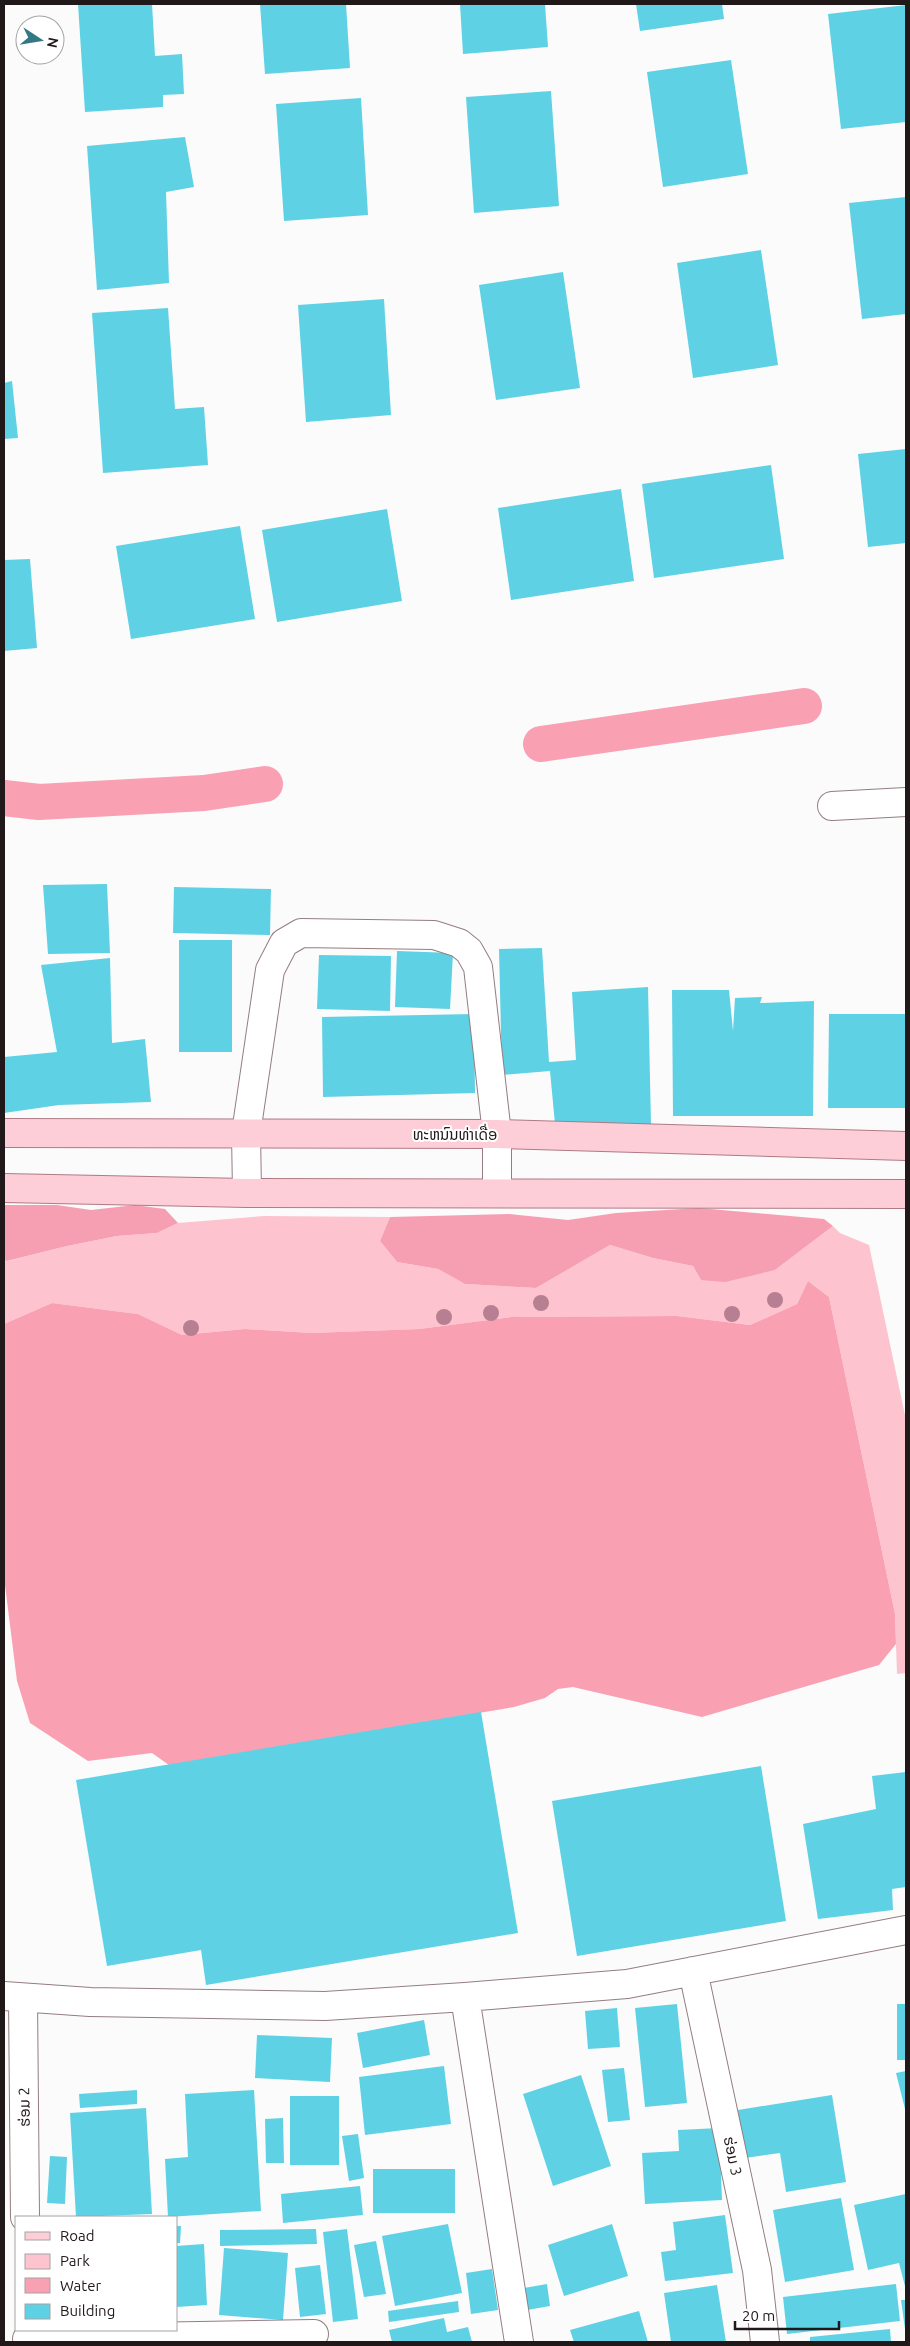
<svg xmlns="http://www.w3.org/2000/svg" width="910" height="2346" viewBox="0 0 910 2346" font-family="Ubuntu,'Noto Sans Lao',sans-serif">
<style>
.green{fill:#fdc3ce}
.forest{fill:#f79fb2}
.water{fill:#f9a0b3}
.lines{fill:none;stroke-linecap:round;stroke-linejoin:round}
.canal{stroke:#f9a0b3;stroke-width:36}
.building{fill:#5ed1e5}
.minor-casing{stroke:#947d81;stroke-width:30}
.major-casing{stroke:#af7a85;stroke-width:30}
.minor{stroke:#fff;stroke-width:28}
.major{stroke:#fdced8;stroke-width:28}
.tree{fill:#b78092}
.labels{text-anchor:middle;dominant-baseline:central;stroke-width:4;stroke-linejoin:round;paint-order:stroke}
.street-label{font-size:15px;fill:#21181a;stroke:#fff}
</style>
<rect width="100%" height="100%" fill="#fbfbfb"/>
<path class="green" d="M264,1216L390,1217L380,1241L397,1262L438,1269L465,1284L536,1288L610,1245L653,1258L693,1266L701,1280L775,1270L833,1226L840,1233L869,1245L906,1420V1673L897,1674L895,1614L829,1297L808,1281L797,1304L750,1325L677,1316L511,1317L419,1329L312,1333L245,1329L182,1335L138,1314L52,1303L4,1324V1259L8,1261L67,1246L117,1236L157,1233L178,1223Z"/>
<path class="forest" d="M4,1205H57L91,1210L135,1205L165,1209L178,1223L157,1233L117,1236L67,1246L7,1261L4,1259Z
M699,1208L824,1219L833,1226L775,1270L725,1282L701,1280L693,1266L653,1258L610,1245L536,1288L465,1284L438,1269L397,1262L380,1241L390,1217L509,1214L568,1220L616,1213Z"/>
<path class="water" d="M808,1281L829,1297L895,1614L896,1644L879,1665L702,1717L573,1687L558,1689L545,1698L514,1707L169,1765L152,1753L88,1761L30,1723L17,1681L4,1577V1324L52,1303L138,1314L182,1335L245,1329L312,1333L419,1329L511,1317L677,1316L750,1325L797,1304Z"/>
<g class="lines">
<path class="canal" d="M541,744L804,706
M4,798L39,802L204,793L265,784"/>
</g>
<path class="building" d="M78,4H152L155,56L182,54L184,94L163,95V107L85,112Z
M260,4H346L350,68L265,74Z
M460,4H545L548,47L463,54Z
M636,4H722L724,19L640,31Z
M906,5V122L841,129L828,14Z
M731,60L748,174L663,187L647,72Z
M551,91L559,206L474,213L466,97Z
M361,98L368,215L284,221L276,104Z
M185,137L194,187L166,192L169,283L97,290L87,146Z
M906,197V314L862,319L849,203Z
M761,250L778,365L693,378L677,263Z
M563,272L580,388L496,400L479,285Z
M384,299L391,415L306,422L298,305Z
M168,308L175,409L204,407L208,465L103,473L92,313Z
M12,381L18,438L4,439V383Z
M906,449V543L868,547L858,454Z
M771,465L784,559L654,578L642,484Z
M621,489L634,581L511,600L498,508Z
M387,509L402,601L277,622L262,530Z
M240,526L255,619L131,639L116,546Z
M30,559L37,648L4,651V560Z
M107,884L110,953L48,954L43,885Z
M174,887L271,889L270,935L173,933Z
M179,940H232V1052H179Z
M542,948L549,1062L576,1060L572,992L648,987L651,1124H555L550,1071L502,1075L499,949Z
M397,951L453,953L450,1009L395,1007Z
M319,955L391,956L390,1011L317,1009Z
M110,958L112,1043L145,1039L151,1102L59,1105L4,1113V1057L57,1052L41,965Z
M672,990H729L733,1031L735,998L762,997L760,1003L814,1001L813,1116H673Z
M474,1014L475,1093L323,1097L322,1017Z
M829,1014H906V1108H828Z
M481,1712L518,1933L206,1985L201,1950L107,1966L76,1780Z
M761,1766L786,1921L577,1956L552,1801Z
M906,1772V1887L892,1889L893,1910L818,1919L803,1824L876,1809L872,1776Z
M677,2004L687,2103L645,2107L635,2008Z
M897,2004H906V2060H897Z
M617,2008L620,2047L588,2049L585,2011Z
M424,2020L430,2055L363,2068L357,2033Z
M257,2035L332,2038L330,2082L255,2078Z
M444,2066L451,2124L365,2135L359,2077Z
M624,2068L630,2120L608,2122L602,2070Z
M906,2071V2113L896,2073Z
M581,2075L611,2166L553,2186L523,2094Z
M137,2090V2104L80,2108L79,2094Z
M254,2090L261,2211L168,2217L165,2159L188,2157L185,2094Z
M832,2095L846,2182L786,2192L780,2153L745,2158L738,2110Z
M290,2096H339V2165H290Z
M146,2108L152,2214L76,2217L70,2113Z
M283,2118L284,2163H266L265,2119Z
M719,2128L722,2200L645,2204L642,2153L679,2151L678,2130Z
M358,2134L364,2178L349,2181L342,2136Z
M50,2156L67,2157L65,2204L47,2203Z
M373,2169H455V2213H373Z
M360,2186L363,2215L283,2223L281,2194Z
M906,2194V2290L899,2263L868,2270L854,2205Z
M841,2198L854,2270L785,2282L773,2210Z
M725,2215L733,2273L665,2281L661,2252L676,2250L673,2222Z
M448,2224L462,2293L395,2306L382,2236Z
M612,2224L628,2276L564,2296L548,2245Z
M176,2226H181L180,2243H176Z
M316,2229L317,2244L220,2246V2230Z
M347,2229L358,2319L333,2322L323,2232Z
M376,2241L386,2294L364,2297L354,2245Z
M204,2244L207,2305L176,2307V2246Z
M224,2248L288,2253L283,2320L219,2315Z
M320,2265L326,2314L300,2317L295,2268Z
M492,2269L498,2310L471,2314L466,2273Z
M547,2284L550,2306L527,2310L524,2288Z
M896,2284L900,2321L787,2334L783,2297Z
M717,2285L726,2342H671L664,2293Z
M901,2300H906V2329H905Z
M458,2301L459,2312L389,2322L388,2311Z
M639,2311L648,2342H574L570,2330Z
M444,2318L447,2332L468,2327L472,2342H392L389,2330Z
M890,2329L891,2342H810V2337Z"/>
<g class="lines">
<defs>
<path id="minor" d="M832,806L906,802
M247,1193L246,1133L270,970L284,943L301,933L434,935L459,943L469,951L478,967L497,1134V1193
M693,1971L757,2270L765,2342
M4,1996L90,2002L325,2006L465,1997L627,1984L906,1930
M465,1997L519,2342
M23,1998L25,2217
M27,2339L314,2334"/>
<path id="major" d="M4,1133L497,1134L906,1146
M4,1188L247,1193L906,1194"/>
</defs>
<use href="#minor" class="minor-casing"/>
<use href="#major" class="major-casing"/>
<use href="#minor" class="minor"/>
<use href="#major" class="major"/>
</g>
<g class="tree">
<circle cx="775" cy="1300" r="8"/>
<circle cx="541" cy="1303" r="8"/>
<circle cx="491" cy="1313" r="8"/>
<circle cx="732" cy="1314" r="8"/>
<circle cx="444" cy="1317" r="8"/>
<circle cx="191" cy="1328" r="8"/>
</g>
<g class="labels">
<g class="street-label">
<text x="455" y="1134">ທະຫນົນທ່າເດື່ອ</text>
<text transform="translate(24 2107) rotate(-91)">ຮ່ອມ 2</text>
<text transform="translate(733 2156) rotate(78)">ຮ່ອມ 3</text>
</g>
</g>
<rect width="910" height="2346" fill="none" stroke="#21181a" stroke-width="10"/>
<rect x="15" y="2216" width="162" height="115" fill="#ffffff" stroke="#a6a3a3"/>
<rect x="25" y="2232" width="25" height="8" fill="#fdced8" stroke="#a6a3a3"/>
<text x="60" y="2241" font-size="15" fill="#21181a">Road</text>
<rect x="25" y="2254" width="25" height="15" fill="#fdc3ce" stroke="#a6a3a3"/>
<text x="60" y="2266" font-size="15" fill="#21181a">Park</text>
<rect x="25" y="2278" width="25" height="15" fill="#f9a0b3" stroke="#a6a3a3"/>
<text x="60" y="2291" font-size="15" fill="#21181a">Water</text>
<rect x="25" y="2304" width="25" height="15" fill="#5ed1e5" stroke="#a6a3a3"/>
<text x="60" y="2316" font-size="15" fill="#21181a">Building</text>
<g transform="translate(40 40) rotate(102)"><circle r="24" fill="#ffffff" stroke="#a6a3a3"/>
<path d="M0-4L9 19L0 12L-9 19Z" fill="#327885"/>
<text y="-8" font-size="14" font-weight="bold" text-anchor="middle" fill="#21181a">N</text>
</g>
<path d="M735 2321v8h104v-8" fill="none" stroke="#21181a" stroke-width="2.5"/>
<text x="742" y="2321" font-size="15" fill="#21181a" stroke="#ffffff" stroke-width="4" paint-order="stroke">20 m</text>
</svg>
